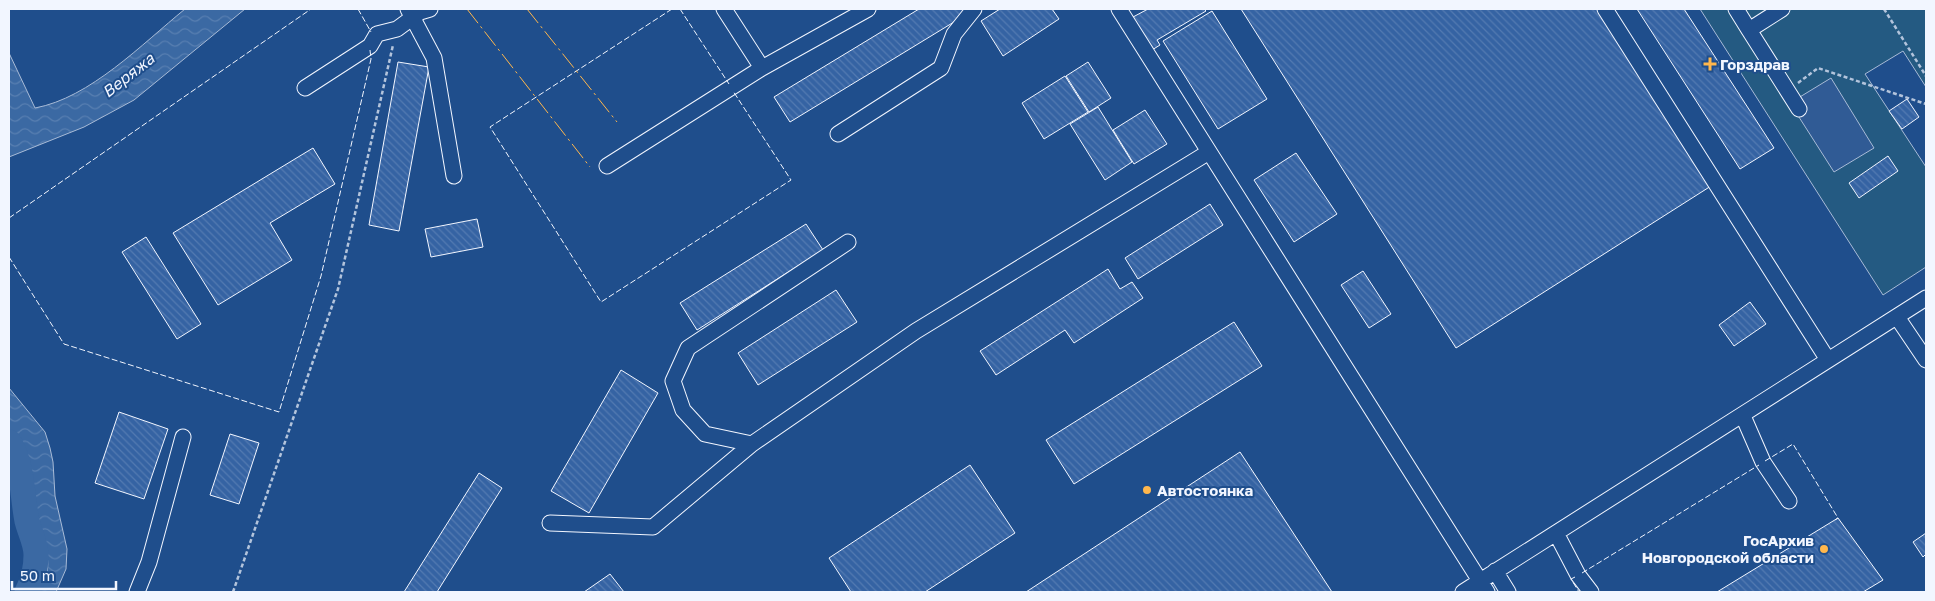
<svg xmlns="http://www.w3.org/2000/svg" width="1935" height="601" viewBox="0 0 1935 601" font-family="'Golos Text',sans-serif">
<style>
.green{fill:#245a82;stroke:#a8bbd7}
.parking{fill:#305b95;stroke:#a8bbd7}
.water{fill:url(#water-waves);stroke:#a8bbd7}
.lines{fill:none;stroke-linecap:round;stroke-linejoin:round}
.river{stroke:#3b69a3;stroke-width:25}
.building{fill:url(#building-back-hatch);stroke:#f2f6ff}
.minor-casing{stroke:#f2f6ff;stroke-width:17}
.path{stroke:#b3c4dc;stroke-width:2.5;stroke-dasharray:4 2.5;stroke-linecap:butt}
.minor{stroke:#1f4e8c;stroke-width:15}
.fence{stroke:#f2f6ff;stroke-width:1;stroke-dasharray:6 2.5;stroke-linecap:butt}
.power{stroke:#ffb74d;stroke-width:1;stroke-dasharray:18 4 2.5 4;stroke-linecap:butt}
.poi-dot{fill:#ffb74d;stroke:#1f4e8c;stroke-width:2}
.labels{text-anchor:middle;dominant-baseline:central;stroke-width:4;stroke-linejoin:round;paint-order:stroke}
.poi-label{font-size:15px;font-weight:bold;fill:#f2f6ff;stroke:#1f4e8c;text-anchor:start}
.water-label{font-size:16px;font-style:italic;fill:#f2f6ff;stroke:#1f4e8c}
</style>
<defs>
<pattern id="water-waves" width="16" height="10" patternUnits="userSpaceOnUse" patternTransform="scale(1.25)"><rect width="16" height="10" fill="#3b69a3"/><path d="M0 5q4-4 8 0t8 0" fill="none" stroke="#587fb1"/></pattern>
<pattern id="building-back-hatch" width="6" height="6" patternUnits="userSpaceOnUse" patternTransform="scale(1.25)"><rect width="6" height="6" fill="#3563a3"/><path d="M-1 5l2 2M0 0l6 6M5-1l2 2" fill="none" stroke="#537ab1"/></pattern>
</defs>
<rect width="100%" height="100%" fill="#1f4e8c"/>
<path class="green" d="M1700,9H1925L1926,11V87L1903,51L1865,74L1926,167V267L1883,295Z"/>
<path class="parking" d="M1831,78L1874,148L1834,172L1790,103Z"/>
<path class="water" d="M185,9H245L134,100L84,127L9,157V53L35,108C90,98 142,44 185,9Z
M9,388L45,432L50,448L53,462L55,496L67,549L66,569L56,592H37C58,567 43,544 36,518C34,511 35,504 34,498C33,488 29,477 25,468L9,475Z"/>
<g class="lines">
<path class="river" d="M9,442C23,464 22,496 27,521C30,533 36,543 36,555C36,568 33,581 27,592"/>
</g>
<path class="building" d="M919,9H971L972,11L790,122L774,97Z
M1000,9H1052L1059,19L1003,56L981,21Z
M1148,9H1204L1206,11L1157,40L1160,45L1152,50L1133,17Z
M1241,9H1598L1711,186L1456,348Z
M1637,9H1684L1774,148L1740,169Z
M1212,11L1267,99L1218,129L1163,41Z
M398,62L429,67L399,231L369,225Z
M1088,62L1111,98L1089,112L1066,76Z
M1065,76L1088,112L1044,139L1022,103Z
M1907,99L1919,117L1902,129L1889,111Z
M1098,107L1132,162L1105,180L1070,124Z
M1145,110L1167,144L1134,164L1113,130Z
M313,148L335,184L270,223L292,260L218,305L173,233Z
M1296,153L1337,214L1294,242L1254,180Z
M1888,156L1898,171L1859,198L1849,183Z
M1210,204L1223,225L1138,279L1125,258Z
M477,219L483,247L431,257L425,229Z
M806,224L823,250L697,330L680,303Z
M146,237L201,324L177,339L122,252Z
M1108,269L1120,289L1132,282L1143,298L1074,343L1065,330L996,375L980,351Z
M1363,271L1391,314L1369,328L1341,285Z
M836,290L857,322L758,385L738,353Z
M1750,302L1766,324L1734,346L1719,325Z
M1234,322L1262,366L1074,484L1046,440Z
M621,370L658,393L589,513L551,491Z
M119,412L168,429L144,499L95,483Z
M230,434L259,443L239,504L210,495Z
M1240,452L1332,592H1026Z
M970,465L1015,533L925,592H851L829,558Z
M479,473L502,488L437,592H404Z
M1838,518L1883,580L1863,592H1717Z
M1926,533V554L1923,557L1913,542Z
M610,574L624,592H584Z"/>
<g class="lines">
<defs>
<path id="minor" d="M408,9L434,58L454,176
M724,9L762,68L868,9
M1119,9L1487,592
M1605,9L1828,360
M1736,9L1749,30L1782,9
M1749,30L1799,109
M305,88L370,46L377,34L397,29L420,12L430,9
M838,134L941,68L954,34L974,9
M607,166L762,68
M1897,317L1926,360
M1743,416L1763,462L1789,501
M752,444L705,434L683,410L673,381L688,348L848,242
M550,523L653,527L752,444L916,331L1209,152
M1556,533L1578,575L1591,592
M1495,571L1508,592
M137,592L149,562L183,437
M1463,592L1926,298"/>
</defs>
<use href="#minor" class="minor-casing"/>
<path class="path" d="M1884,9L1926,76
M1798,83L1818,68L1926,104
M233,592L338,289L393,45"/>
<use href="#minor" class="minor"/>
<path class="fence" d="M358,9L371,32
M672,9L490,127L601,302L791,180L733,91
M680,9L729,84
M9,218L311,9
M9,257L64,344L279,412L321,276L371,59L370,50
M1765,461L1793,444L1838,518L1835,520
M1582,573L1759,465
M1575,577L1571,579L1579,592"/>
<path class="power" d="M467,9L590,167
M527,9L617,122"/>
</g>
<g class="poi-dot">
<path d="M1707.5 56.5h5v5h5v5h-5v5h-5v-5h-5v-5h5z"/>
<circle cx="1147" cy="490" r="5"/>
<circle cx="1824" cy="549" r="5"/>
</g>
<g class="labels">
<g class="poi-label">
<text x="1720" y="64">Горздрав</text>
<text x="1157" y="490">Автостоянка</text>
<text x="1814" y="540" text-anchor="end">ГосАрхив<tspan x="1814" dy="17">Новгородской области</tspan></text>
</g>
<g class="water-label">
<text transform="translate(128 75) rotate(-38)">Веряжа</text>
</g>
</g>
<rect width="1935" height="601" fill="none" stroke="#f2f6ff" stroke-width="20"/>
<path d="M12 581v8h104v-8" fill="none" stroke="#f2f6ff" stroke-width="2.5"/>
<text x="20" y="581" font-size="15" fill="#f2f6ff" stroke="#1f4e8c" stroke-width="4" paint-order="stroke">50 m</text>
</svg>
